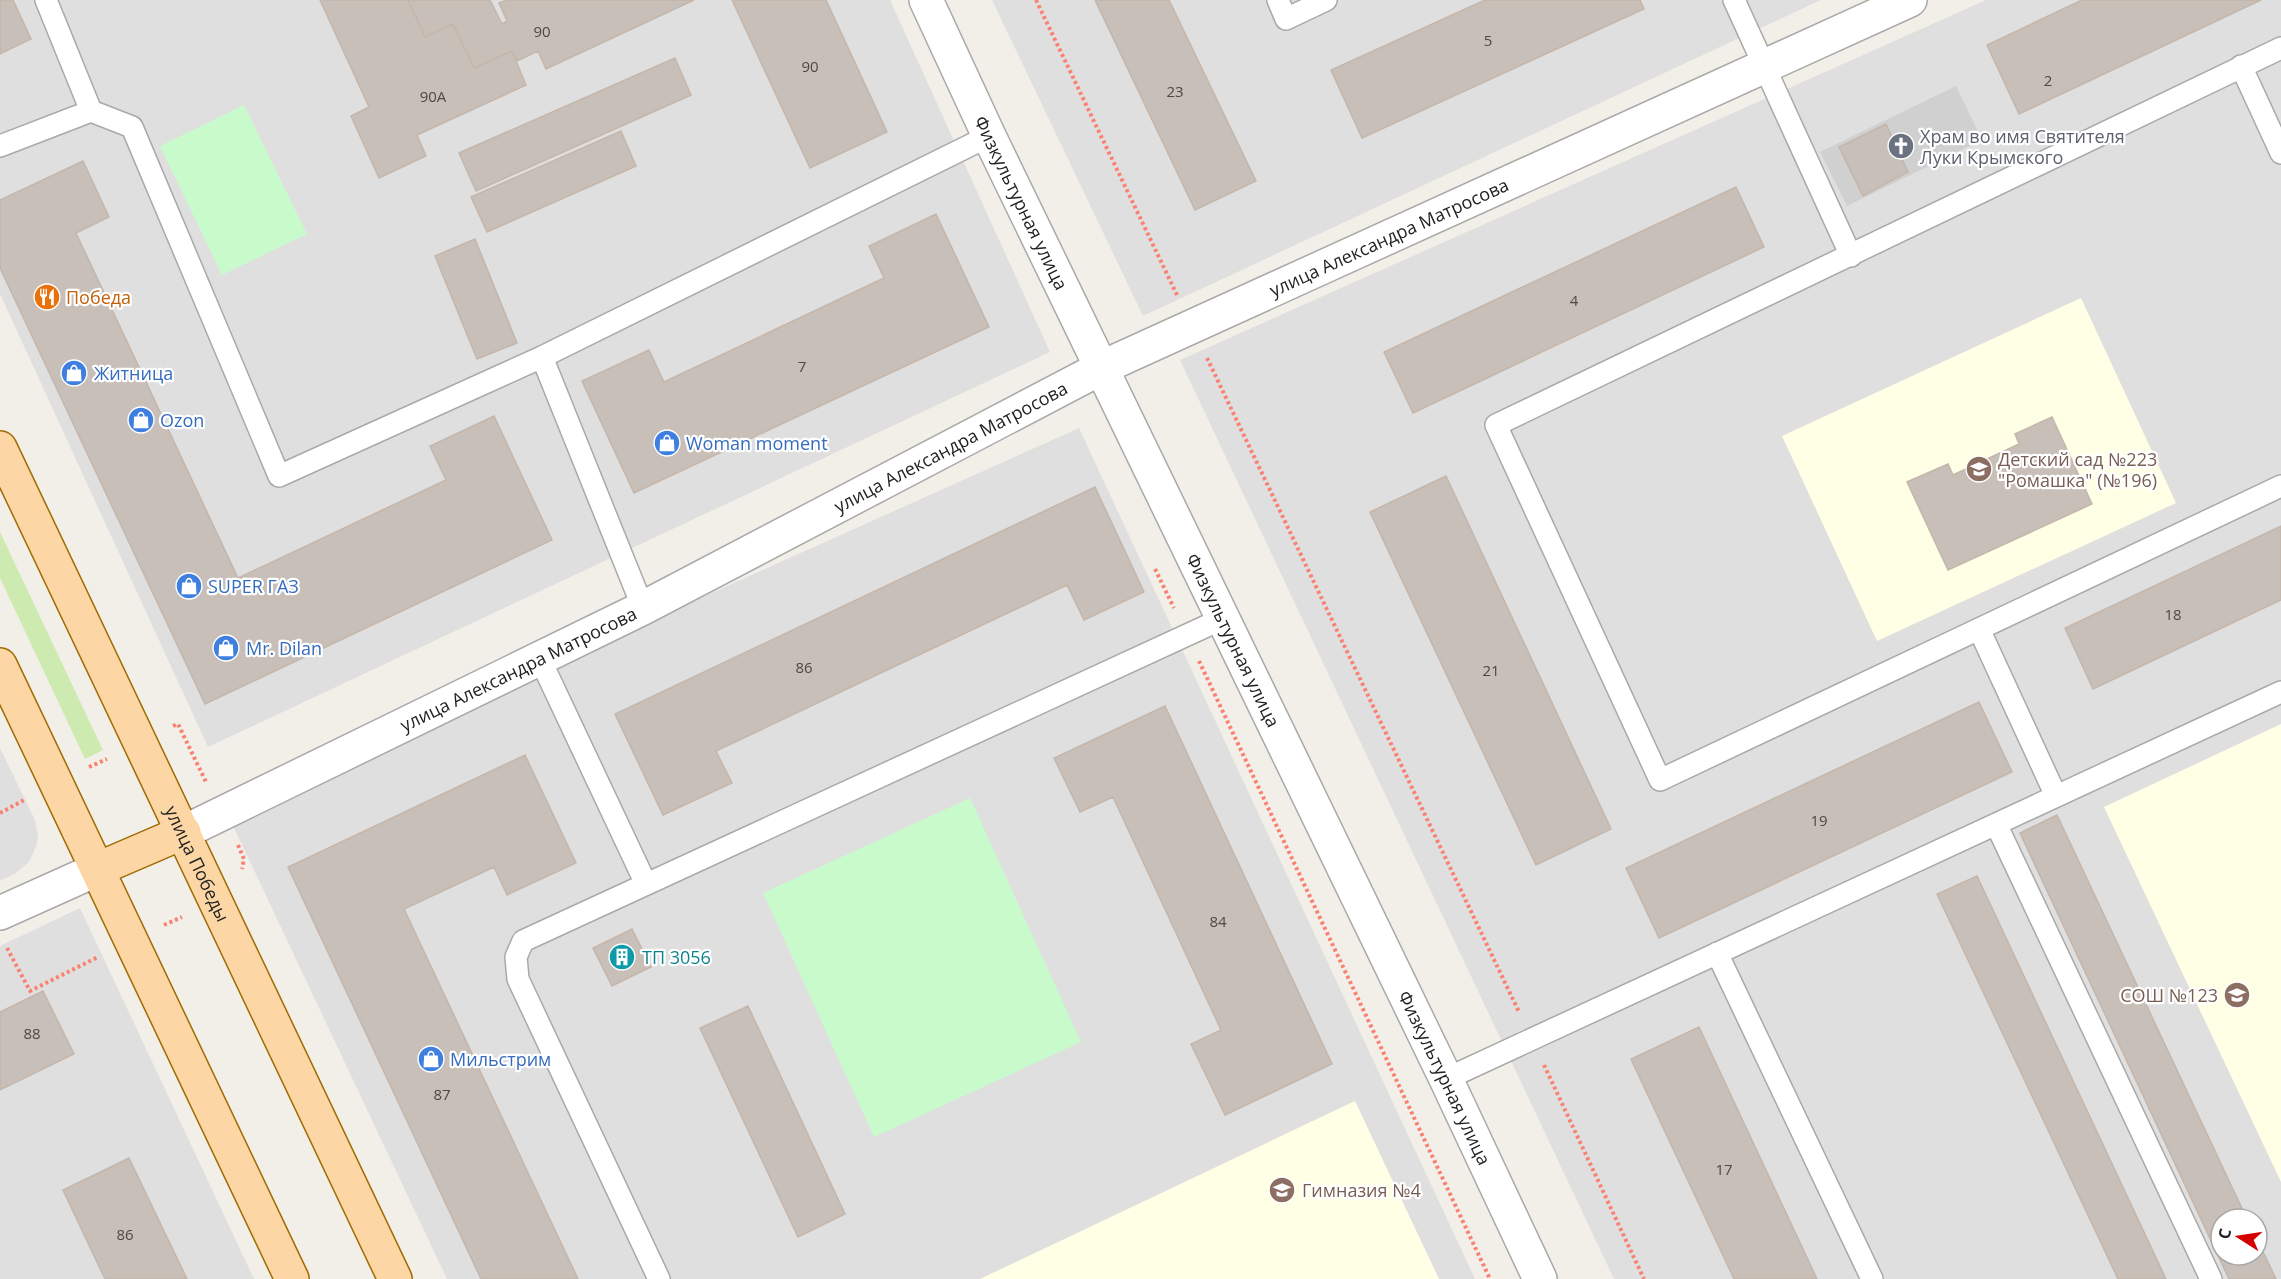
<svg xmlns="http://www.w3.org/2000/svg" width="2281" height="1279" viewBox="0 0 2281 1279" font-family="'Open Sans',sans-serif">
<style>
.residential{fill:#e0dfdf;fill-rule:evenodd}
.education{fill:#ffffe5}
.religious{fill:#d0d0d0}
.grass{fill:#cdebb0}
.park{fill:#c8facc}
.building{fill:#c7bfb8;stroke:#c4b6ab;stroke-width:1.5}
.lines{fill:none;stroke-linecap:round;stroke-linejoin:round}
.service-casing{stroke:#a9a9a9;stroke-width:24}
.tertiary-casing{stroke:#a9a9a9;stroke-width:36}
.primary-casing{stroke:#a06b00;stroke-width:36}
.path{stroke:#fa8072;stroke-width:4;stroke-dasharray:3 3;stroke-linecap:butt}
.service{stroke:#fff;stroke-width:21}
.tertiary{stroke:#fff;stroke-width:33}
.primary{stroke:#fcd6a4;stroke-width:33}
.labels{text-anchor:middle;dominant-baseline:central;stroke-width:4.5;stroke-linejoin:round;paint-order:stroke}
.number-label{font-size:15px;fill:#4b4948}
.worship-label{font-size:18px;fill:#5b616d;stroke:#fff;text-anchor:start}
.street-label{font-size:18px;fill:#222;stroke:#fff}
.food-label{font-size:18px;fill:#c56008;stroke:#fff;text-anchor:start}
.shop-label{font-size:18px;fill:#366cbe;stroke:#fff;text-anchor:start}
.education-label{font-size:18px;fill:#785e54;stroke:#fff;text-anchor:start}
.culture-label{font-size:18px;fill:#0d838f;stroke:#fff;text-anchor:start}
</style>
<rect width="100%" height="100%" fill="#f2efe9"/>
<path class="residential" d="M0,0H890L1050,352L208,747L0,294Z
M992,0H1821L1143,316Z
M1986,0H2281V1279H1614L1180,360ZM2221,1219H2257V1255H2221Z
M1079,428L1475,1279H447L226,811Z
M0,748L35,820L38,836L36,847L29,862L16,873L0,881Z
M80,908L254,1279H0V946Z"/>
<path class="education" d="M2081,298L2176,503L1877,641L1782,436Z
M2281,724V1182L2104,807Z
M1355,1101L1439,1279H980Z"/>
<path class="religious" d="M1956,86L1982,140L1847,206L1820,152Z"/>
<path class="grass" d="M0,532L103,750L85,759L0,578Z"/>
<path class="park" d="M244,105L307,234L222,275L160,146Z
M970,798L1081,1042L874,1137L763,893Z"/>
<path class="building" d="M0,0H13L31,39L0,54Z
M320,0H408L425,37L453,24L474,68L512,51L526,85L417,135L426,156L379,178L351,116L369,107Z
M408,0H490L502,24L507,21L499,3L507,0H694L546,69L538,51L517,61L512,51L474,68L453,24L425,37Z
M732,0H826L887,132L810,168Z
M1095,0H1169L1256,181L1195,210Z
M1485,0H1640L1644,9L1362,138L1331,70Z
M2082,0H2261L2019,114L1987,45Z
M675,58L691,95L476,191L459,153Z
M1886,124L1908,172L1863,196L1839,147Z
M621,131L636,166L487,232L471,197Z
M83,161L109,217L76,233L238,578L446,480L430,446L494,416L552,540L205,704L0,268V200Z
M1736,187L1764,247L1413,413L1384,352Z
M936,214L989,327L634,493L582,381L649,350L664,382L884,278L869,246Z
M475,239L517,343L477,359L435,256Z
M2052,417L2092,504L1948,570L1907,482L1948,464L1953,475L2019,444L2015,434Z
M1446,476L1611,829L1536,865L1370,512Z
M1095,487L1144,592L1084,620L1067,585L716,751L732,783L663,815L615,714Z
M2281,526V600L2093,689L2065,628Z
M1979,702L2012,772L1659,938L1626,868Z
M1165,706L1332,1064L1225,1115L1191,1044L1221,1030L1113,797L1080,812L1054,758Z
M525,755L576,863L507,895L494,867L404,909L578,1279H481L288,867Z
M2057,815L2247,1219H2221V1255H2257V1239L2276,1279H2229L2020,833Z
M1977,876L2166,1279H2118L1937,894Z
M632,929L651,967L612,986L593,948Z
M43,991L74,1054L0,1090V1012Z
M748,1006L845,1214L798,1237L700,1028Z
M1699,1027L1817,1279H1734L1631,1059Z
M129,1158L187,1279H105L63,1190Z"/>
<g class="lines">
<defs>
<path id="service" d="M46,0L91,111L132,127L279,476L542,357L989,136
M1278,0L1286,19L1326,0
M1734,0L1851,256
M2281,48L1496,425L1660,780L2281,486
M2241,66L2281,153
M0,146L91,111
M542,357L643,608
M1979,629L2056,796
M540,659L646,884
M1996,824L2211,1279
M1717,953L1872,1279
M1446,1079L2281,692
M659,1279L518,979L516,957L523,941L1224,618"/>
<g id="tertiary">
<path id="s1" d="M926,0L989,136L1446,1079L1540,1279"/>
<path id="s2" d="M184,832L643,608L1103,367L1910,0"/>
<path d="M0,913L98,869"/>
</g>
<g id="primary">
<path id="s3" d="M0,448L395,1279"/>
<path d="M0,665L292,1279"/>
<path d="M98,869L184,832"/>
</g>
</defs>
<use href="#service" class="service-casing"/>
<use href="#tertiary" class="tertiary-casing"/>
<use href="#primary" class="primary-casing"/>
<path class="path" d="M1036,0L1177,295
M1207,358L1519,1012
M1155,569L1174,608
M1199,661L1490,1279
M173,726L178,724L206,782
M89,767L107,759
M0,813L24,800
M238,845L244,859L242,869
M164,925L182,917
M7,948L30,991L98,957
M1544,1065L1644,1279"/>
<use href="#service" class="service"/>
<use href="#tertiary" class="tertiary"/>
<use href="#primary" class="primary"/>
</g>
<defs>
<symbol id="church-disc" viewBox="-11 -11 22 22"><circle r="9.5" fill="#6b7280" stroke="#fff"/><path d="M-1.2-6h2.4v3.5h3.3v2.4h-3.3V6h-2.4V-.1h-3.3v-2.4h3.3Z" fill="#fff"/></symbol>
<symbol id="restaurant-disc" viewBox="-11 -11 22 22"><circle r="9.5" fill="#e8710a" stroke="#fff"/><path d="M-5-6h1v4h1v-4h1v4h1v-4h1v5L-1.5 .5V6h-2V.5L-5-1ZM5-6V6H3V1.5H1.5Q1.5-4 5-6Z" fill="#fff"/></symbol>
<symbol id="shop-disc" viewBox="-11 -11 22 22"><circle r="9.5" fill="#3f7fe0" stroke="#fff"/><path d="M-5-2.5h2.3a2.7 3.5 0 0 1 5.4 0H5L5.5 6h-11ZM-1.5-2.5h3a1.5 2.3 0 0 0-3 0Z" fill="#fff"/></symbol>
<symbol id="school-disc" viewBox="-11 -11 22 22"><circle r="9.5" fill="#8d6e63" stroke="#fff"/><path d="M0-5L7-2L0 1L-7-2ZM-4 1L0 2.5L4 1V4Q0 6-4 4Z" fill="#fff"/></symbol>
<symbol id="building-disc" viewBox="-11 -11 22 22"><circle r="9.5" fill="#0f9aa8" stroke="#fff"/><path d="M-4-6H4V6H1V3H-1V6H-4ZM-2.5-4.3h1.7v1.8h-1.7ZM.8-4.3h1.7v1.8H.8ZM-2.5-1h1.7V.8h-1.7ZM.8-1h1.7V.8H.8Z" fill="#fff"/></symbol>
</defs>
<g fill-rule="evenodd">
<use href="#church-disc" x="1886" y="131" width="30" height="30"/>
<use href="#restaurant-disc" x="32" y="282" width="30" height="30"/>
<use href="#shop-disc" x="59" y="358" width="30" height="30"/>
<use href="#shop-disc" x="126" y="405" width="30" height="30"/>
<use href="#shop-disc" x="652" y="428" width="30" height="30"/>
<use href="#school-disc" x="1964" y="454" width="30" height="30"/>
<use href="#shop-disc" x="174" y="571" width="30" height="30"/>
<use href="#shop-disc" x="211" y="633" width="30" height="30"/>
<use href="#building-disc" x="607" y="942" width="30" height="30"/>
<use href="#school-disc" x="2222" y="980" width="30" height="30"/>
<use href="#shop-disc" x="416" y="1044" width="30" height="30"/>
<use href="#school-disc" x="1267" y="1175" width="30" height="30"/>
</g>
<g class="labels">
<g class="number-label">
<text x="542" y="31">90</text>
<text x="1488" y="40">5</text>
<text x="810" y="66">90</text>
<text x="2048" y="80">2</text>
<text x="1175" y="91">23</text>
<text x="433" y="96">90А</text>
<text x="1574" y="300">4</text>
<text x="802" y="366">7</text>
<text x="2173" y="614">18</text>
<text x="804" y="667">86</text>
<text x="1491" y="670">21</text>
<text x="1819" y="820">19</text>
<text x="1218" y="921">84</text>
<text x="32" y="1033">88</text>
<text x="442" y="1094">87</text>
<text x="1724" y="1169">17</text>
<text x="125" y="1234">86</text>
</g>
<g class="worship-label">
<text x="1920" y="136">Храм во имя Святителя<tspan x="1920" dy="21">Луки Крымского</tspan></text>
</g>
<g class="street-label">
<text stroke="none"><textPath href="#s1" startOffset="224">Физкультурная улица</textPath></text>
<text stroke="none"><textPath href="#s2" startOffset="1344">улица Александра Матросова</textPath></text>
<text stroke="none"><textPath href="#s2" startOffset="858">улица Александра Матросова</textPath></text>
<text stroke="none"><textPath href="#s1" startOffset="710">Физкультурная улица</textPath></text>
<text stroke="none"><textPath href="#s2" startOffset="372">улица Александра Матросова</textPath></text>
<text stroke="none"><textPath href="#s3" startOffset="460">улица Победы</textPath></text>
<text stroke="none"><textPath href="#s1" startOffset="1196">Физкультурная улица</textPath></text>
</g>
<g class="food-label">
<text x="66" y="297">Победа</text>
</g>
<g class="shop-label">
<text x="94" y="373">Житница</text>
<text x="160" y="420">Ozon</text>
<text x="686" y="443">Woman moment</text>
<text x="208" y="586">SUPER ГАЗ</text>
<text x="246" y="648">Mr. Dilan</text>
<text x="450" y="1059">Мильстрим</text>
</g>
<g class="education-label">
<text x="1998" y="459">Детский сад №223<tspan x="1998" dy="21">"Ромашка" (№196)</tspan></text>
<text x="2218" y="995" text-anchor="end">СОШ №123</text>
<text x="1302" y="1190">Гимназия №4</text>
</g>
<g class="culture-label">
<text x="642" y="957">ТП 3056</text>
</g>
</g>
<g transform="translate(2239 1237) rotate(282)"><circle r="28" fill="#ffffff" stroke="#a7a7a7" stroke-width="1.5"/>
<path d="M0-4.5L10 22L0 15L-10 22Z" fill="#d40000"/>
<text y="-9" font-size="16" font-weight="bold" text-anchor="middle" fill="#222222">С</text>
</g>
</svg>
